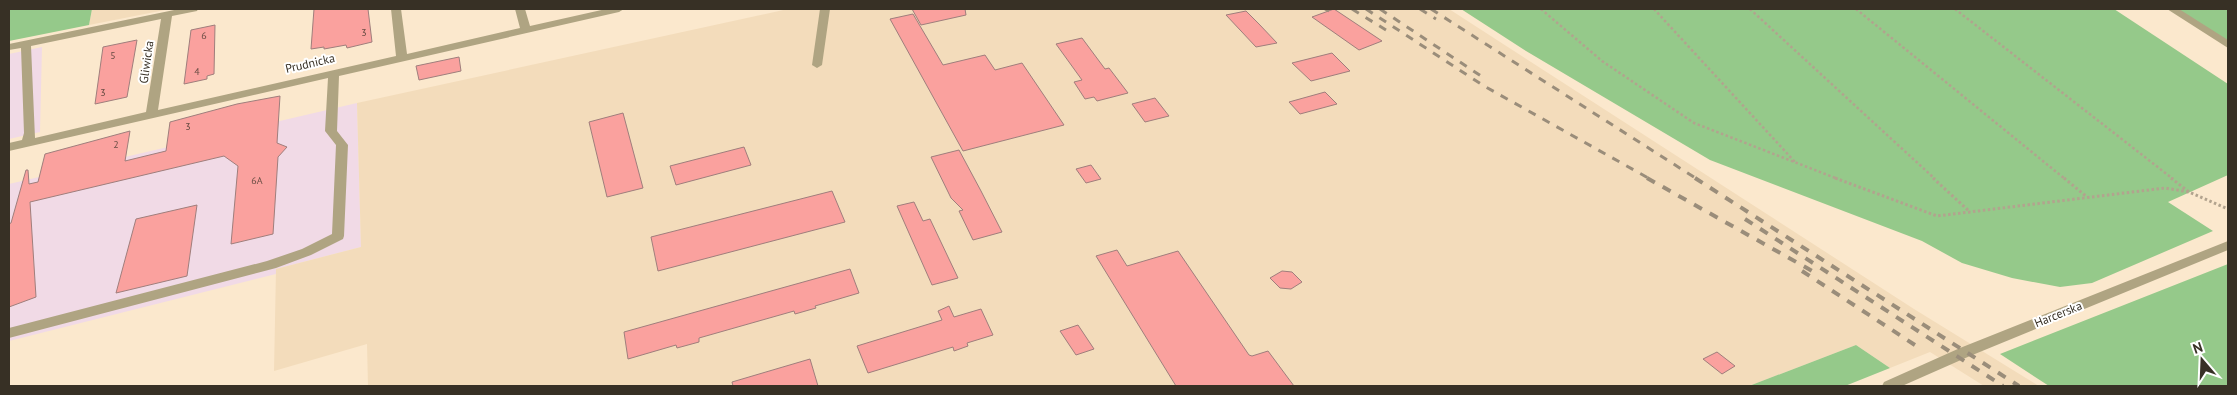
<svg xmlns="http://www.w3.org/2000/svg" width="2237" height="395" viewBox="0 0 2237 395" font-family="'PT Sans',sans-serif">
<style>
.commercial{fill:#f1dae6}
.built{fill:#f3dcbb}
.green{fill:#95c98a}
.building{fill:#faa19e;stroke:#9f7e7c}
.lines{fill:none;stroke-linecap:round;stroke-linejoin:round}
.path-far1{stroke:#b2a38e;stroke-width:2.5;stroke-dasharray:2.5 2.5;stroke-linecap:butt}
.path{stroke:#b2a38e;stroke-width:3;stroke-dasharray:2.5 2.5;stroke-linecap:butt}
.minor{fill:#afa482;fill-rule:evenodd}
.rail-far1{stroke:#9a8d7a;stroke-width:3;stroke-dasharray:8 8;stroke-linecap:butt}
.rail{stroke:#9a8d7a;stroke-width:4;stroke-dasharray:9 9;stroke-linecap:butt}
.labels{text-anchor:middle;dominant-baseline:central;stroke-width:4;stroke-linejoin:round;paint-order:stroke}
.number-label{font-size:10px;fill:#684c43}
.street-label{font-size:12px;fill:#373025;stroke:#fff}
</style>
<rect width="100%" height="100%" fill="#fbe8cd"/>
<path class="commercial" d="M42,47L40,132L9,139V54Z
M357,103L361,247L276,269V274L9,341V184Z"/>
<path class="built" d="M92,9H170L89,25Z
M788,9H1449L1914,309L2039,386H1984L1930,352L1890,368L1856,345L1749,386H368L367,344L274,371L276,269L361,247L357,103Z"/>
<path class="green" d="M9,9H92L89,25L9,41Z
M1461,9H2114L2228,84V175L2168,202L2213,231L2092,283L2060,287L2012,278L1962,263L1922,241L1710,160L1526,51Z
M2172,9H2228V45Z
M2228,264V386H2049L2000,354Z
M1856,345L1890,368L1845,386H1749Z"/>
<path class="building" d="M314,9H368L372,42L347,48L346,45L324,49V47L311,49Z
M912,9H965L966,15L921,25Z
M1334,9L1382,41L1359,50L1312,17Z
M1246,11L1259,24L1277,43L1256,47L1226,15Z
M913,14L943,65L985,55L995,70L1022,63L1064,125L963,151L890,19Z
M215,25L214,74L207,76V79L184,84L191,30Z
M1082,38L1105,69L1109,68L1128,93L1097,101L1094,97L1085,99L1074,82L1082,80L1056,44Z
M137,40L127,97L95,104L103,47Z
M1332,53L1350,71L1311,81L1292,63Z
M459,57L461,71L419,80L416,66Z
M1325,92L1337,104L1300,114L1289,102Z
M280,96L277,143L287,147L278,157L273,234L231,244L238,166L224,156L30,202L36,297L9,307V224L11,223L26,170H28L29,184L38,182L45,154L130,131L125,161L166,151L170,122L237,104Z
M1155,98L1169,116L1145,122L1132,104Z
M623,113L643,188L607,197L589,122Z
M744,147L751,165L676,185L670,166Z
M959,150L981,191L1002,232L973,240L959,211L963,210L951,198L931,157Z
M1091,165L1101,179L1086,183L1076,169Z
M832,191L845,222L658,271L651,237Z
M914,202L923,221L930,219L958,278L932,285L897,206Z
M197,205L187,276L116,293L136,219Z
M1117,250L1127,266L1178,251L1249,355L1252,356L1268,351L1294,386H1176L1096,256Z
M850,269L859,293L815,306L816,308L795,314L794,311L699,338V342L677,348L676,345L628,359L624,332Z
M1282,271L1292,272L1302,282L1291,289L1280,288L1270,278Z
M949,306L954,317L981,309L993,335L967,343L968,346L954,351L953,347L868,373L857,346L942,320L938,311Z
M1078,325L1094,349L1076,355L1060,331Z
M1717,352L1735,366L1722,374L1703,359Z
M810,359L818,386H733L732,382Z"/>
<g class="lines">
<path class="path-far1" d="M1541,9L1602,61L1694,123L1838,179
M1654,9L1795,162
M1750,9L1935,179
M1856,9L2065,179
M1955,9L2173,179"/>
<path class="path" d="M1835,178L1937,216L2165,188L2189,192
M1933,178L1970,212
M2064,178L2087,197
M2171,178L2189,192L2228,209"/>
<path class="minor" d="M179,9H198L197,11L172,16L158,110L396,56L391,9H401L407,54L520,28L515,9H525L530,26L606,9H624L619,12L339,76L337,131L348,145L344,236L343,239L311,255L276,268L9,338V328L267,261L302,249L332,234L336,145L325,131L328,78L9,151V143L22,140L24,133L21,48L9,50V44ZM161,19L146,112L35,138L31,46Z
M820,9H830L822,65L817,68L812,65Z
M2167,9H2179L2228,40V48Z
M2228,241V250L1970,356L1902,386H1882L1884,382L1960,348Z"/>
<path class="rail-far1" d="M1325,9L1329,11
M1352,9L1386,30
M1366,9L1484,86L1650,179
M1380,9L1481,76
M1420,9L1436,19
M1431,9L1697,179"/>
<path class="rail" d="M1647,178L1814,272
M1695,178L2019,386
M1745,219L2003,386
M1802,271L1918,347"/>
</g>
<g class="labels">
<g class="number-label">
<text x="364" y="32">3</text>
<text x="204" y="35">6</text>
<text x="113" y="55">5</text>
<text x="197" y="71">4</text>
<text x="103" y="92">3</text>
<text x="188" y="126">3</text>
<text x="116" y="144">2</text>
<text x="257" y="180">6A</text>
</g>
<g class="street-label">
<text transform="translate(146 62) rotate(-82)">Gliwicka</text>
<text transform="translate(310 63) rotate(-13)">Prudnicka</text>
<text transform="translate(2058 314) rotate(-22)">Harcerska</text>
</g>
</g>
<rect width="2237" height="395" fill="none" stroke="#373025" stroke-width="20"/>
<g transform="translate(2202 360) rotate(341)" stroke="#ffffff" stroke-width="4" paint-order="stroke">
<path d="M0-4L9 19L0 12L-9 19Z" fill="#373025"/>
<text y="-8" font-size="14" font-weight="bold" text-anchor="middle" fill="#373025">N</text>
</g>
</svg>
